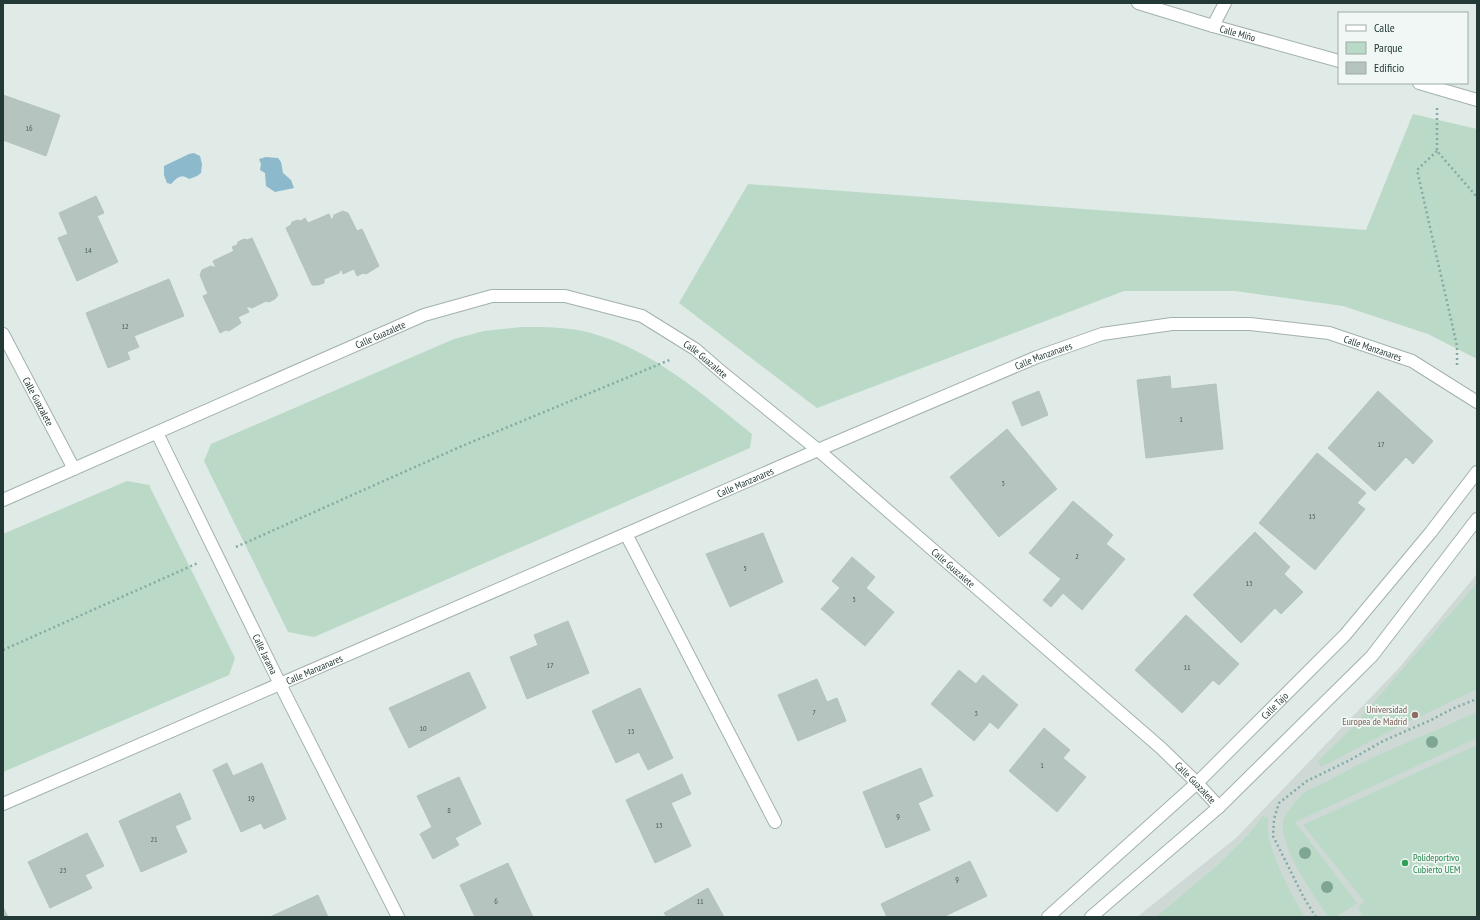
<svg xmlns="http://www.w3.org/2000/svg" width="1480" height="920" viewBox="0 0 1480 920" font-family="'PT Sans Narrow',sans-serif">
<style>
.built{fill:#ced9d6}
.green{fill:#bad9c7}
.water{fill:#8cb9cb}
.building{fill:#b6c4c0;stroke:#b3c3be}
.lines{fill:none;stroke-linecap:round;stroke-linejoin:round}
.street-casing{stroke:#a3b1ae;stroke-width:14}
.path{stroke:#83aba4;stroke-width:2.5;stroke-dasharray:2 3;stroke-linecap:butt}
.street{stroke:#fff;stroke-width:12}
.tree{fill:#7fa593}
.education-dot{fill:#8d6e63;stroke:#f0f7f4;stroke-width:1.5}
.leisure-dot{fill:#2e9e5b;stroke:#f0f7f4;stroke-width:1.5}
.labels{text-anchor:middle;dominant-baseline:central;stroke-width:3.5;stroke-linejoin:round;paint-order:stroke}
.number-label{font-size:8px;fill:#475c58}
.street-label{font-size:10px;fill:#223936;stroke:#f0f7f4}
.education-label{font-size:10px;fill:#785e54;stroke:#f0f7f4;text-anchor:end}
.leisure-label{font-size:10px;fill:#27864d;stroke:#f0f7f4;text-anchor:start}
</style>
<rect width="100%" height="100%" fill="#e0eae7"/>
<path class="built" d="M1477,574V917H1137L1236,838L1399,668Z"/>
<path class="green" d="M1413,114L1477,129V359L1428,334L1343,306L1235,291H1124L817,408L679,303L748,184L1366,230Z
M522,327C545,327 569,327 591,333C654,351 702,394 752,434L750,448L314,637L288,632L204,461L211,444L454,339L484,331Z
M127,481L149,485L235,658L229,675L3,772V534Z
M1477,583V689L1398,727L1321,767L1318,761L1349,731Z
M1477,712V738L1295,822L1357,903L1336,917H1328C1314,895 1280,849 1283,822C1284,815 1298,798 1304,793C1311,788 1321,785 1328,781C1376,753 1428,735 1477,712Z
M1477,745V917H1363L1358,907L1365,902L1303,825Z
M1263,816L1269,819C1268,823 1267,827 1268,831C1270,855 1292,896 1305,917H1156L1219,864L1248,835Z"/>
<path class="water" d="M194,153L200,156L202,164L201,173L197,176L189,179C181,173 177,178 171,184L167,183L164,175V166L189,154Z
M266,157L278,158L281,162L283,173L291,180L294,188L275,192L266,186L265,173L260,170L261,164L259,159Z"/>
<path class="building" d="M3,95L60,115L46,156L3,140Z
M96,196L104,213L97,216L118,262L77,281L58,238L68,234L59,213Z
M343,211L348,213L357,231L362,229L379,266L366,274L363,273L357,276L354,269L343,274L341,268L339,273L324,279V283L318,285H312L286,228L291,225L292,222L298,220L301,221L305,218L308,223L329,214L332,221L334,215Z
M252,238L278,295L275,299L269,302L266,301L252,308L246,306L249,312L238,317L241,323L229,331L226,330L220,333L203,296L208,294L200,275L202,270L211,266L216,268L213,261L234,251L232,247L237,245L238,242L244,239L247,240Z
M169,279L184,316L134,336L139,347L127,352L130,359L108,368L86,313Z
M1170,376L1171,389L1216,384L1223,449L1146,458L1137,380Z
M1039,391L1048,415L1022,426L1012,402Z
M1378,391L1433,441L1413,464L1406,457L1375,491L1328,448Z
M1007,429L1057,489L999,537L950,477Z
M1317,453L1366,493L1357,503L1365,509L1315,570L1259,523Z
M1073,501L1113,535L1106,544L1125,559L1082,610L1063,593L1051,607L1043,600L1061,579L1029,553Z
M1255,532L1290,567L1284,574L1303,592L1281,614L1275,608L1241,643L1193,595Z
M763,533L783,582L730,607L706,554Z
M852,557L875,577L866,588L894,612L865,646L821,609L840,588L832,581Z
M1186,615L1239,664L1219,685L1213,680L1182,713L1135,670Z
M568,621L589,673L527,699L510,657L538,645L534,635Z
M959,670L976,684L983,675L1018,705L998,729L990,722L974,741L931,704Z
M469,672L486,708L409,748L389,708Z
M817,679L827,702L837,698L846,721L798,741L778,695Z
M640,688L673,758L648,770L639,752L616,763L592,711Z
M1044,728L1070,750L1063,758L1086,777L1057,812L1009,771Z
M227,763L233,776L262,763L286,819L264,829L261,823L241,832L213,770Z
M921,768L933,796L918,803L930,830L886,848L863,792Z
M682,774L691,794L671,803L691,846L655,863L626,800Z
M459,777L481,824L455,838L459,845L433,859L420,834L432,827L417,796Z
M180,793L191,819L175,826L187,852L141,872L119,821Z
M87,833L104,866L85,875L92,888L50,908L28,862Z
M970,861L987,896L943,917H887L881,904Z
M508,863L533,917H475L460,885Z
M708,888L724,917H667L664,913Z
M318,895L328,917H270Z
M3,907L8,917H3Z"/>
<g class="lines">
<defs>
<g id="street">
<path id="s1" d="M1138,3L1213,26L1339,61"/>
<path d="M1213,26L1225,3"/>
<path d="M1419,83L1477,100"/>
<path id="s2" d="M3,334L74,469"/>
<path id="s3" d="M157,433L280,684L398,917"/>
<path id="s4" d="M3,500L424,315L492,296H565L642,316L695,349L724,374L818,450L1161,748L1197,783L1219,807"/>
<path d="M626,534L775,822"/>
<path id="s5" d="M3,804L626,534L818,450L1037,357L1102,334L1172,324H1250L1329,333L1412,361L1477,402"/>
<path id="s6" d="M1048,917L1197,783L1345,635L1431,532L1477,472"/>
<path d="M1091,917L1219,807L1372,656L1477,519"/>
</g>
</defs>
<use href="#street" class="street-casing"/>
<path class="path" d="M1437,108V151L1477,197
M1437,151L1417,170L1457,346V365
M236,547L462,446L672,359
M3,650L198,563
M1316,917L1304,898L1273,836L1274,819L1279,803L1307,781L1350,760L1383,741L1431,720L1454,708L1477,699"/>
<use href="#street" class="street"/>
</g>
<g class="tree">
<circle cx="1432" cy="742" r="6"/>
<circle cx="1305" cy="853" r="6"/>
<circle cx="1327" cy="887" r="6"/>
</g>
<circle class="education-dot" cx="1415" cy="715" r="4"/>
<circle class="leisure-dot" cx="1405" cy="863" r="4"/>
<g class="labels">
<g class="number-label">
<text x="29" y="128">16</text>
<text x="88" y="250">14</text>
<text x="125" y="326">12</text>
<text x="1181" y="419">1</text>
<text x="1381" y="444">17</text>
<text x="1003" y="483">3</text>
<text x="1312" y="516">15</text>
<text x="1077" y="556">2</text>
<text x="745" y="568">5</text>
<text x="1249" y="583">13</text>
<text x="854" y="599">5</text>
<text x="550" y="665">17</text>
<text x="1187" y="667">11</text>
<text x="814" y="712">7</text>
<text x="976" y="713">3</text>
<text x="423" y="728">10</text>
<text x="631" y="731">15</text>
<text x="1042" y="765">1</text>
<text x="251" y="798">19</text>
<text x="449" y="810">8</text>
<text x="898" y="816">9</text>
<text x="659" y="825">13</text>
<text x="154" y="839">21</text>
<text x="63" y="870">23</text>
<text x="957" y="879">9</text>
<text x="496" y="901">6</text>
<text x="700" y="901">11</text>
</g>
<g class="street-label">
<text stroke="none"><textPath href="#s1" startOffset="104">Calle Miño</textPath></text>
<text stroke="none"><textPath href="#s4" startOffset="412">Calle Guazalete</textPath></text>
<text stroke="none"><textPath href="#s5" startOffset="1470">Calle Manzanares</textPath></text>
<text stroke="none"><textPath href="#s5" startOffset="1133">Calle Manzanares</textPath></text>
<text stroke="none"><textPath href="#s4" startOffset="760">Calle Guazalete</textPath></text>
<text stroke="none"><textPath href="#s2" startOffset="76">Calle Guazalete</textPath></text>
<text stroke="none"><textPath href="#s5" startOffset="809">Calle Manzanares</textPath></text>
<text stroke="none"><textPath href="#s4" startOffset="1084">Calle Guazalete</textPath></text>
<text stroke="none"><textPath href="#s3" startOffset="246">Calle Jarama</textPath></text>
<text stroke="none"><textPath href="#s5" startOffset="339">Calle Manzanares</textPath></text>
<text stroke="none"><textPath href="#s6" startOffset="310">Calle Tajo</textPath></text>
<text stroke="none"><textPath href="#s4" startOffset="1408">Calle Guazalete</textPath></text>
</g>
<g class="education-label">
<text x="1407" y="709">Universidad<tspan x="1407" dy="12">Europea de Madrid</tspan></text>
</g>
<g class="leisure-label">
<text x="1413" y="857">Polideportivo<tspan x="1413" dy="12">Cubierto UEM</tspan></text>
</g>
</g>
<rect width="1480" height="920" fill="none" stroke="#223936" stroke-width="8"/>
<rect x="1338" y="12" width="130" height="72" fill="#f0f7f4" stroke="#9eaba8"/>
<rect x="1346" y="25" width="20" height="6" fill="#ffffff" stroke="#9eaba8"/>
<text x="1374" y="32" font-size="12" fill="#223936">Calle</text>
<rect x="1346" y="42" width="20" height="12" fill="#bad9c7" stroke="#9eaba8"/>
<text x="1374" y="52" font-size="12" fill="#223936">Parque</text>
<rect x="1346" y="62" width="20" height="12" fill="#b6c4c0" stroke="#9eaba8"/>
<text x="1374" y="72" font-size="12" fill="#223936">Edificio</text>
</svg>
